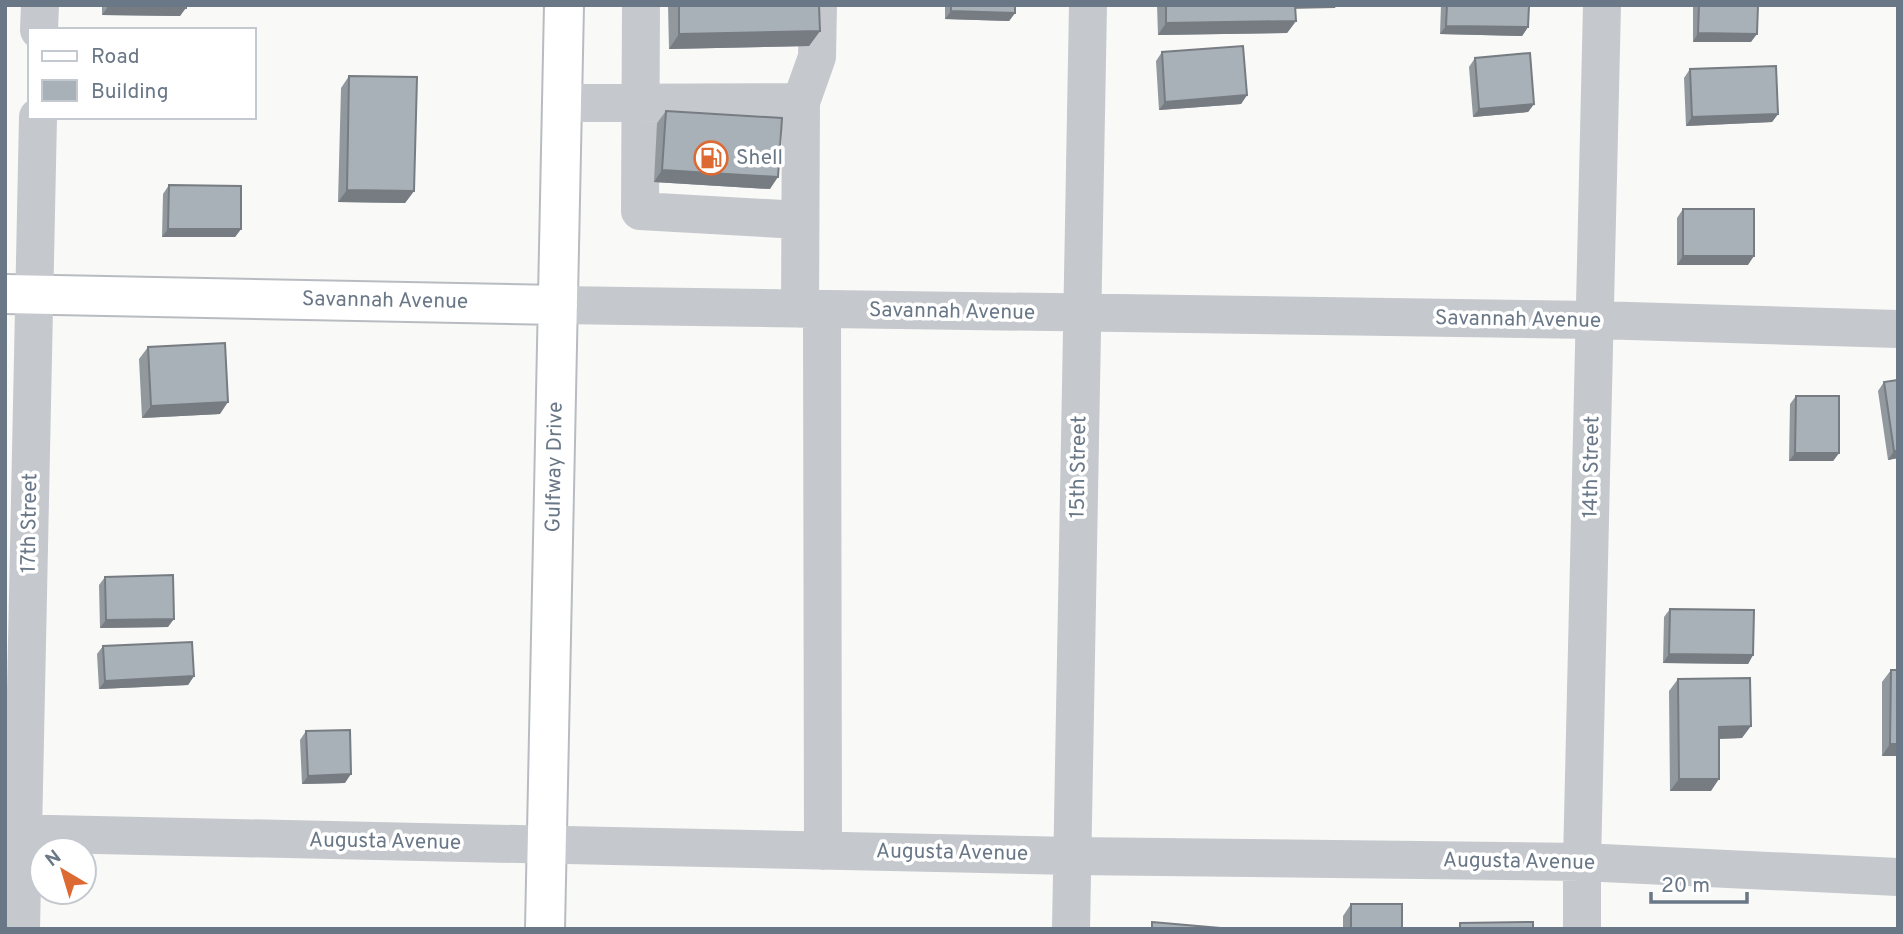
<svg xmlns="http://www.w3.org/2000/svg" width="1903" height="934" viewBox="0 0 1903 934" font-family="Overpass,sans-serif">
<style>
.lines{fill:none;stroke-linecap:round;stroke-linejoin:round}
.major-casing{stroke:#b8bcc0;stroke-width:42}
.minor{stroke:#c5c8cc;stroke-width:38}
.major{stroke:#fff;stroke-width:38}
.wall{fill:#91989e}
.shaded-wall{fill:#767c81}
.building{fill:#a9b1b8;stroke:#767c81;stroke-width:2}
.labels{text-anchor:middle;dominant-baseline:central;stroke-width:7;stroke-linejoin:round;paint-order:stroke}
.poi-label{font-size:21px;fill:#697787;stroke:#fff;text-anchor:start}
.street-label{font-size:21px;fill:#697787;stroke:#fff}
</style>
<rect width="100%" height="100%" fill="#f9f9f7"/>
<g class="lines">
<defs>
<path id="major" d="M5,294L558,305
M545,929L564,5"/>
</defs>
<use href="#major" class="major-casing"/>
<path class="minor" d="M641,5L640,211L800,220
M39,30L40,5
M801,102L817,57L818,5
M562,103L801,102L800,309
M558,305L1596,320L1898,329
M822,310L823,851
M5,833L1072,856L1582,862L1898,877
M21,929L38,117
M1071,929L1088,5
M1582,929V862L1602,5"/>
<use href="#major" class="major"/>
</g>
<path class="wall" d="M102,5H186L180,16L102,15Z
M668,5H819L820,31L809,46L669,49Z
M945,5H1015V13L1009,21L945,19Z
M1157,5H1336L1335,8H1295L1296,21L1287,33L1158,35Z
M1441,5H1529L1528,27L1522,36L1440,34Z
M1693,5H1758L1751,42H1693Z
M1162,52L1247,95L1241,104L1159,110L1156,61Z
M1475,58L1534,104L1528,112L1473,117L1469,67Z
M1690,69L1778,114L1772,122L1686,126L1684,78Z
M349,76L414,191L405,203L338,202L341,88Z
M666,111L770,189L654,182L657,123Z
M169,185L241,229L235,237H162L163,194Z
M1683,209L1748,265H1677V218Z
M148,347L220,414L142,418L139,359Z
M1884,382L1898,458L1888,460L1878,391Z
M1796,396L1839,453L1833,461H1789L1790,404Z
M105,577L168,627L100,628L99,585Z
M1670,609L1753,655L1748,664L1663,663L1664,617Z
M103,646L194,676L188,685L99,689L97,654Z
M1891,670H1898V756H1882V682Z
M1678,679L1742,738L1719,739L1711,791H1670L1669,691Z
M306,731L345,783L302,784L300,740Z
M1351,904L1402,929H1343V916Z"/>
<path class="shaded-wall" d="M1289,5H1336L1335,8L1287,9Z
M108,7L186,8L180,16L102,15Z
M951,11L1015,13L1009,21L945,19Z
M1296,21L1287,33L1158,35L1166,23Z
M1446,26L1528,27L1522,36L1440,34Z
M820,31L809,46L669,49L679,34Z
M1698,33L1757,34L1751,42H1693Z
M1247,95L1241,104L1159,110L1165,102Z
M1534,104L1528,112L1473,117L1479,109Z
M1778,114L1772,122L1686,126L1692,117Z
M662,170L778,177L770,189L654,182Z
M347,190L414,191L405,203L338,202Z
M168,229H241L235,237H162Z
M1683,256H1754L1748,265H1677Z
M228,402L220,414L142,418L151,406Z
M1894,451H1898V458L1888,460Z
M1795,453H1839L1833,461H1789Z
M174,619L168,627L100,628L106,620Z
M1669,654L1753,655L1748,664L1663,663Z
M194,676L188,685L99,689L105,681Z
M1751,726L1742,738L1711,739L1719,727Z
M1890,744H1898V756H1882Z
M351,774L345,783L302,784L308,776Z
M1679,779H1719L1711,791H1670Z"/>
<path class="building" d="M108,5H186V8L108,7Z
M679,5H819L820,31L679,34Z
M951,5H1015V13L951,11Z
M1166,5H1295L1296,21L1166,23Z
M1447,5H1529L1528,27L1446,26Z
M1699,5H1758L1757,34L1698,33Z
M1243,46L1247,95L1165,102L1162,52Z
M1530,53L1534,104L1479,109L1475,58Z
M1776,66L1778,114L1692,117L1690,69Z
M349,76L417,77L414,191L347,190Z
M666,111L782,118L778,177L662,170Z
M169,185L241,186V229H168Z
M1683,209H1754V256H1683Z
M225,343L228,402L151,406L148,347Z
M1898,380V451H1894L1884,382Z
M1796,396H1839V453H1795Z
M173,575L174,619L106,620L105,577Z
M1670,609L1754,610L1753,655L1669,654Z
M192,642L194,676L105,681L103,646Z
M1891,670H1898V744H1890Z
M1750,678L1751,726L1719,727V779H1679L1678,679Z
M350,730L351,774L308,776L306,731Z
M1351,904H1402V929H1351Z
M1152,922L1232,929H1152Z
M1533,922V929H1429L1460,928V923Z"/>
<defs>
<symbol id="fuel-ring" viewBox="-11 -11 22 22"><circle r="9.5" fill="#fff" stroke="#dd6a33" stroke-width="1.5"/><path d="M-5.5-6h7V0h2V4h1.3V-2.5L3-4.5l.8-.8L6-3V5H2.5V1h-1V6h-7ZM-4.2-4.7v3.2H.2V-4.7Z" fill="#dd6a33"/></symbol>
</defs>
<g fill-rule="evenodd">
<use href="#fuel-ring" x="692" y="139" width="38" height="38"/>
</g>
<g class="labels">
<g class="poi-label">
<text x="736" y="158">Shell</text>
</g>
<g class="street-label">
<text transform="translate(385 301) rotate(1)">Savannah Avenue</text>
<text transform="translate(952 312) rotate(1)">Savannah Avenue</text>
<text transform="translate(1518 320) rotate(1)">Savannah Avenue</text>
<text transform="translate(555 467) rotate(-89)">Gulfway Drive</text>
<text transform="translate(1079 467) rotate(-89)">15th Street</text>
<text transform="translate(1592 467) rotate(-89)">14th Street</text>
<text transform="translate(30 523) rotate(-89)">17th Street</text>
<text transform="translate(385 842) rotate(1)">Augusta Avenue</text>
<text transform="translate(952 853) rotate(1)">Augusta Avenue</text>
<text transform="translate(1519 862) rotate(1)">Augusta Avenue</text>
</g>
</g>
<rect width="1903" height="934" fill="none" stroke="#697787" stroke-width="14"/>
<rect x="28" y="28" width="228" height="91" fill="#ffffff" stroke="#c3c9cf" stroke-width="2"/>
<rect x="42" y="51" width="35" height="10" fill="#ffffff" stroke="#c3c9cf" stroke-width="2"/>
<text x="91" y="63" font-size="21" fill="#697787">Road</text>
<rect x="42" y="80" width="35" height="21" fill="#a9b1b8" stroke="#c3c9cf" stroke-width="2"/>
<text x="91" y="98" font-size="21" fill="#697787">Building</text>
<g transform="translate(63 871) rotate(322)"><circle r="33" fill="#ffffff" stroke="#c3c9cf" stroke-width="2"/>
<path d="M0-5L12 26L0 18L-12 26Z" fill="#dd6a33"/>
<text y="-10" font-size="19" font-weight="bold" text-anchor="middle" fill="#697787">N</text>
</g>
<path d="M1651 892v10h96v-10" fill="none" stroke="#697787" stroke-width="3.5"/>
<text x="1661" y="892" font-size="21" fill="#697787" stroke="#ffffff" stroke-width="5" paint-order="stroke">20 m</text>
</svg>
